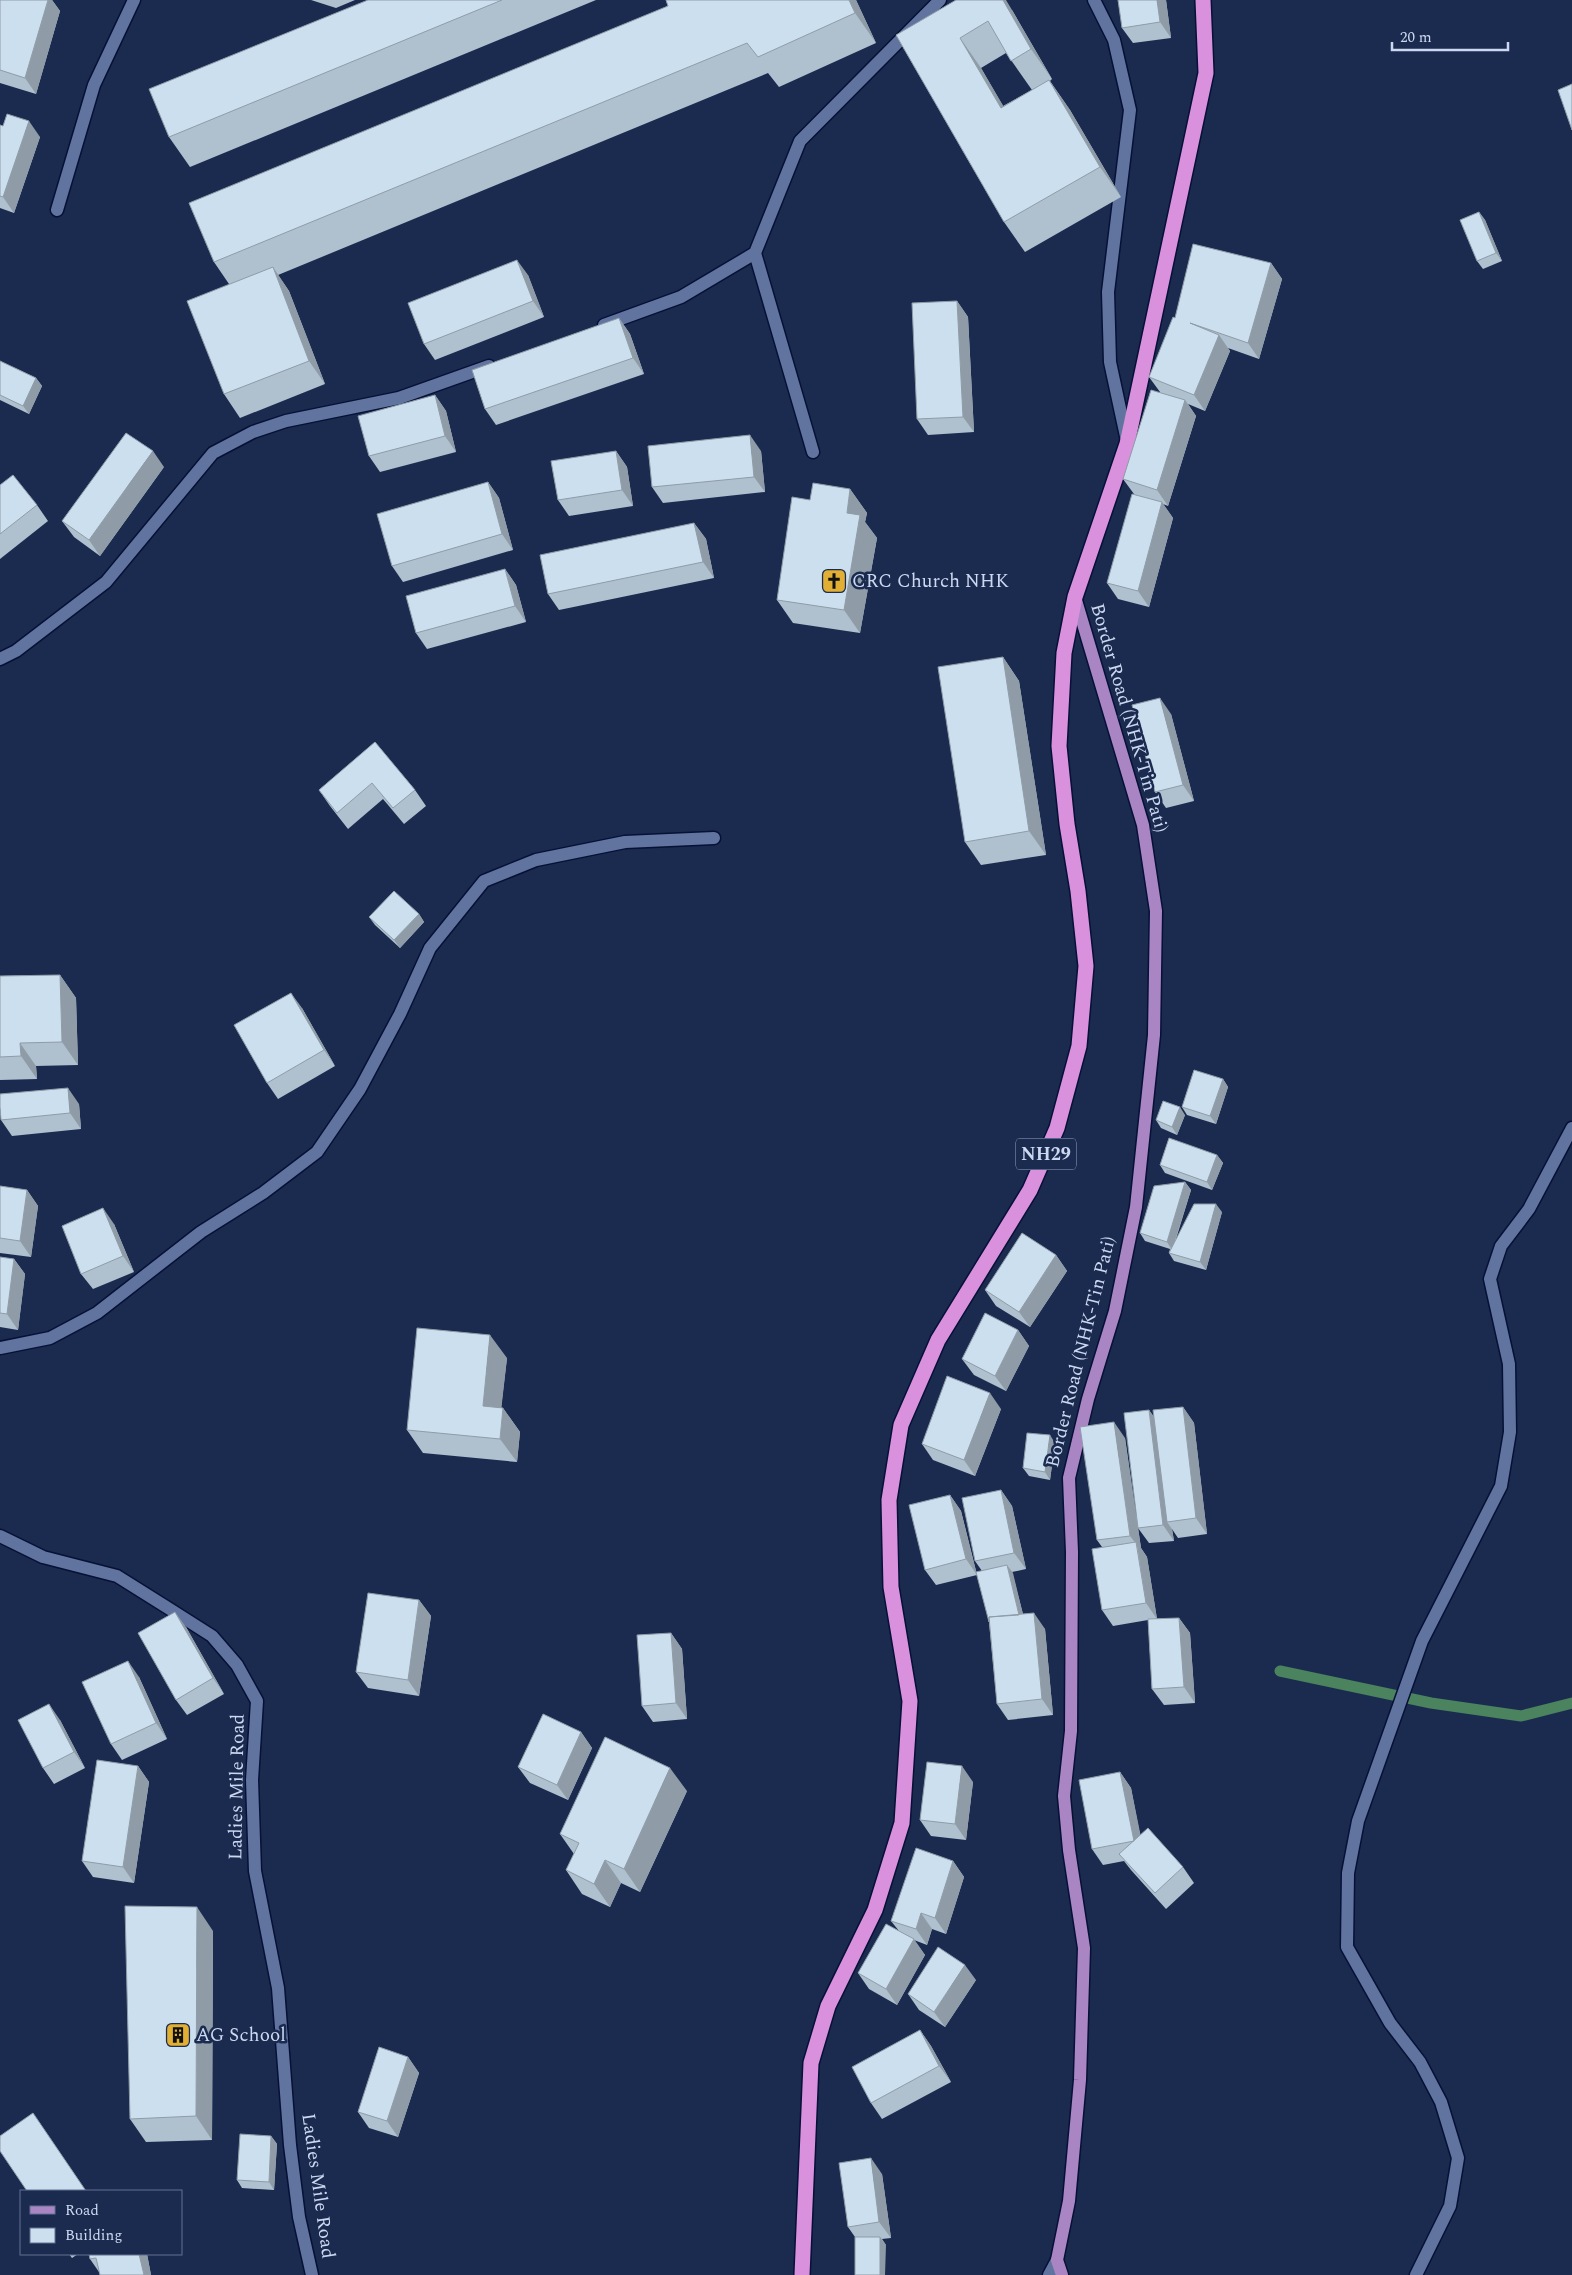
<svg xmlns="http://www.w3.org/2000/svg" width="1572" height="2275" viewBox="0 0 1572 2275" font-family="Spectral,serif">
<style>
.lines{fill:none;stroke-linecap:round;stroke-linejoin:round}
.stream{stroke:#4a835e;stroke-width:11}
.street-casing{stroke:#061135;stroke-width:15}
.secondary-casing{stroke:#061135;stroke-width:15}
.primary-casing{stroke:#061135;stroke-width:15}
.highway-casing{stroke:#061135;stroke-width:18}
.street{stroke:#60749f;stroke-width:12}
.secondary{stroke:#60749f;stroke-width:12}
.primary{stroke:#a985c4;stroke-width:12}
.highway{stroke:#da91dd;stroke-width:15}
.wall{fill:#afc0ce;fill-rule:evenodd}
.shaded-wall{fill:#8f9ca7}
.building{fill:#ccdfef;stroke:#8f9ca7}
.labels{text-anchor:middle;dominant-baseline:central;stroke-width:5;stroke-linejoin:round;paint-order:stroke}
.shield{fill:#1b2b50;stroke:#97a4c0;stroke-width:1}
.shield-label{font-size:18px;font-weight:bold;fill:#ccd8f0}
.poi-label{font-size:19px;fill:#ccd8f0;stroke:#1b2b50;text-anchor:start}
.street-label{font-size:19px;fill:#ccd8f0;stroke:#1b2b50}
</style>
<rect width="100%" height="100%" fill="#1b2b50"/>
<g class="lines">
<path class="stream" d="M1280,1671L1431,1703L1521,1716L1572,1703"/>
<defs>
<path id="street" d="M1094,0L1114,40L1130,110L1108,292L1110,362L1127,441
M57,210L94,85L134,0
M755,253L813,452
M604,325L681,297L755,253L800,141L940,0
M0,659L16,651L106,582L213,453L253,432L286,421L399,398L489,366
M0,1348L50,1338L97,1313L201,1232L263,1193L317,1152L360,1089L400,1014L430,948L484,881L536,860L625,842L714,838
M1416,2275L1450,2206L1458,2158L1441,2102L1420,2062L1390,2023L1347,1947L1348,1873L1358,1821L1422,1641L1501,1486L1510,1432L1509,1364L1490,1279L1501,1246L1529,1209L1572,1128"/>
<path id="secondary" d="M0,1536L43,1557L117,1576L168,1608L212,1636L237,1665L257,1701L252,1780L255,1871L278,1988L290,2145L299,2217L312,2275
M1049,2275L1057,2260"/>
<path id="primary" d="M1062,2275L1057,2260L1069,2201L1080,2080L1084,1948L1069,1850L1064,1796L1071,1731L1072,1552L1069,1478L1088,1399L1115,1311L1136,1207L1154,1035L1156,911L1143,825L1075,597"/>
<path id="highway" d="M802,2275L811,2063L828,2006L875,1910L902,1823L910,1701L891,1587L889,1500L901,1425L938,1340L1030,1190L1057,1128L1079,1046L1086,966L1078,891L1067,824L1059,746L1064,653L1075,597L1127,444L1206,73L1203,0"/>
</defs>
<use href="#street" class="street-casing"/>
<use href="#secondary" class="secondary-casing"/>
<use href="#primary" class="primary-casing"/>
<use href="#highway" class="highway-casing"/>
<use href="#street" class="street"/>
<use href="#secondary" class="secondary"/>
<use href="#primary" class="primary"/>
<use href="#highway" class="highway"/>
</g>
<path class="wall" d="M0,0H52L60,11L36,94L0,83Z
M311,0H355L336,8Z
M368,0H596L190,167L169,137Z
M666,0H856L876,43L779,87L768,73L278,275L289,291L325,384L240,418L224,394L229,284L214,262L668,6Z
M1166,0L1171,38L1133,43L1122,28Z
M1012,10L1052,79L1050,81L1070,110L1121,197L1025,252L1004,222L896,35ZM1006,53L1032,90L1003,106L981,68Z
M0,125L40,137L14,213L0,208Z
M1479,212L1485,220L1502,261L1483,269L1477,261Z
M1271,263L1282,279L1259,359L1228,348L1230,351L1205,411L1188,404L1196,416L1168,506L1163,504L1173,518L1149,607L1118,599L1107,583L1134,494L1123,479L1160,392L1149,377L1175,318Z
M528,275L544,317L435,360L424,344Z
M957,301L968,317L974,432L928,435L917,419Z
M619,318L630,334L644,374L496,425L485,409Z
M0,361L36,378L42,386L29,414L0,400Z
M435,395L446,411L456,452L380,472L369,456Z
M616,451L627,467L633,506L569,516L558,500Z
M761,451L765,492L663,503L652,487Z
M164,467L100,556L74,537L62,521Z
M488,482L499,498L513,550L403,582L392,566Z
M0,485L37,505L48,521L0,559Z
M850,489L867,513L865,522L877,538L860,633L793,623L777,600L810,500Z
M694,523L706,539L714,578L559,610L548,594Z
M505,569L516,585L526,622L427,649L416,633Z
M1003,657L1019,681L1046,855L981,865L965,842Z
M1171,714L1194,801L1166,808L1155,792Z
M375,742L415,790L426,806L404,824L383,799L348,829L330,806L319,790Z
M419,914L424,922L400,948L375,925L369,917Z
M60,975L76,998L78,1065L36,1066L37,1079L0,1080V976Z
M302,1008L335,1066L278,1099L267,1083Z
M1223,1079L1228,1087L1216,1124L1187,1115L1182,1107Z
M79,1104L81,1129L12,1136L1,1120Z
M1185,1115L1177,1135L1161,1128L1156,1120Z
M1217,1155L1223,1163L1212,1190L1165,1173L1160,1165Z
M1185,1182L1191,1190L1176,1239L1222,1212L1206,1270L1174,1261L1169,1253L1170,1249L1145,1241L1140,1233Z
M0,1186L27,1190L38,1206L31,1257L0,1253Z
M114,1224L134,1272L93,1289L81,1274Z
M1056,1255L1067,1271L1030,1327L996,1306L985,1290Z
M0,1257L14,1259L25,1274L18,1330L0,1327Z
M1018,1330L1029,1346L1006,1391L974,1375L962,1359Z
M507,1358L501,1408H503L520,1432L517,1462L423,1453L407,1430Z
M1183,1407L1194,1423L1207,1534L1178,1538L1172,1529L1174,1541L1149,1543L1138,1528L1141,1548L1147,1557L1157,1619L1179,1618L1190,1633L1195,1703L1164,1705L1152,1689L1148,1620L1113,1626L1102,1610V1547L1097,1540L1125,1438L1136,1516L1149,1410L1154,1417Z
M1001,1409L975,1476L933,1460L922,1444Z
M1055,1443L1050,1480L1029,1476L1023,1468Z
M1001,1490L1012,1506L1026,1569L1012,1572L1023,1614L1045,1629L1053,1715L1008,1720L997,1704L989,1622L982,1571L975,1561Z
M950,1495L961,1511L977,1575L936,1585L925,1570Z
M419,1600L431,1616L419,1696L368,1688L356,1672Z
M186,1627L224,1694L187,1715L176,1700Z
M671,1633L682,1649L687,1719L653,1722L642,1706Z
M139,1677L167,1739L122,1760L111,1744Z
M60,1720L85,1768L54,1784L43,1768Z
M581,1732L592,1748L568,1800L530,1783L518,1767Z
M138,1766L149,1782L134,1883L93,1877L82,1861Z
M1120,1772L1131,1788L1140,1835L1183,1867L1194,1883L1166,1909L1131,1870L1124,1861L1103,1865L1092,1849Z
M973,1782L966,1840L931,1836L920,1820Z
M687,1791L640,1892L621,1883L610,1907L582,1894L566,1870L574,1854L560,1834Z
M953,1861L964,1877L946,1934L932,1929L927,1945L914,1940L925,1955L897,2005L869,1989L858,1973L899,1931L891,1921Z
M213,1931L212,2140L146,2142L130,2119Z
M976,1980L945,2027L919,2010L908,1994Z
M920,2030L931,2046L951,2082L882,2119L871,2103Z
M408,2057L419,2073L398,2137L369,2128L358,2112Z
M271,2136L277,2144L274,2190L242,2188L237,2180Z
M882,2174L891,2238L882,2239L886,2245L855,2237L848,2227Z
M69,2254H78L72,2258Z
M89,2254H147L151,2275H100L99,2272L90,2259Z"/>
<path class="shaded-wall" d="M48,0H52L60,11L36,94L25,78Z
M849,0H856L876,43L855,13Z
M1003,0H1006L1012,10L1052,79L1031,49Z
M1157,0H1166L1171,38L1160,22Z
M960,38L981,68L1022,138L1001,108Z
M1049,80L1070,110L1121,197L1100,167Z
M29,121L40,137L14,213L3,197Z
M1479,212L1485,220L1502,261L1496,253Z
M517,260L528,275L544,317L533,301Z
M1271,263L1282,279L1259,359L1248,343Z
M273,267L289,291L325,384L309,361Z
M957,301L968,317L974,432L963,417Z
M619,318L630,334L644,374L633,358Z
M1219,335L1230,351L1205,411L1194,395Z
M36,378L42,386L29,414L23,406Z
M435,395L446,411L456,452L445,436Z
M1185,400L1196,416L1168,506L1157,490Z
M750,435L761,451L765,492L754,477Z
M153,451L164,467L100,556L89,540Z
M616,451L627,467L633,506L622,490Z
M488,482L499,498L513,550L502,534Z
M850,489L867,513L865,522L877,538L860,633L844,610L847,513Z
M1162,502L1173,518L1149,607L1138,591Z
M694,523L706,539L714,578L703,562Z
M505,569L516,585L526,622L515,606Z
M1003,657L1019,681L1046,855L1029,831Z
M1160,698L1171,714L1194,801L1183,785Z
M419,914L424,922L400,948L394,940Z
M60,975L76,998L78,1065L62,1042Z
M291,993L302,1008L335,1066L324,1050Z
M20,1043L36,1066L37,1079L21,1056Z
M1223,1079L1228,1087L1216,1124L1210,1116Z
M68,1088L79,1104L81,1129L70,1113Z
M1180,1107L1185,1115L1177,1135L1172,1127Z
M1217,1155L1223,1163L1212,1190L1207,1182Z
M1185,1182L1191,1190L1172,1250L1167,1242Z
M27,1190L38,1206L31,1257L20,1241Z
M1216,1204L1222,1212L1206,1270L1200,1262Z
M103,1208L114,1224L134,1272L123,1256Z
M1056,1255L1067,1271L1030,1327L1019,1312Z
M14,1259L25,1274L18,1330L7,1314Z
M1018,1330L1029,1346L1006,1391L995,1376Z
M490,1335L507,1358L499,1429L483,1406Z
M990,1393L1001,1409L975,1476L964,1460Z
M1183,1407L1194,1423L1207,1534L1196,1518Z
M503,1408L520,1432L517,1462L500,1439Z
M1149,1410L1160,1426L1167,1522L1172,1529L1174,1541L1163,1525Z
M1114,1422L1125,1438L1141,1548L1147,1557L1157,1619L1146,1603L1137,1545L1130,1536Z
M1050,1435L1055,1443L1050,1480L1045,1472Z
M1001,1490L1012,1506L1026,1569L1014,1553Z
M950,1495L961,1511L977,1575L966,1559Z
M1007,1565L1013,1573L1025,1623L1019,1615Z
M419,1600L431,1616L419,1696L408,1680Z
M175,1612L186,1627L224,1694L213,1678Z
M1034,1613L1045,1629L1053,1715L1042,1699Z
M1179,1618L1190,1633L1195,1703L1184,1687Z
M671,1633L682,1649L687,1719L676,1703Z
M128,1661L139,1677L167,1739L156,1723Z
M49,1704L60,1720L85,1768L74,1752Z
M581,1732L592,1748L568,1800L557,1785Z
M138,1766L149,1782L134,1883L123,1867Z
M962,1766L973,1782L966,1840L955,1824Z
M670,1768L687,1791L640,1892L624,1869Z
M1120,1772L1131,1788L1145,1857L1134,1841Z
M605,1860L621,1883L610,1907L594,1884Z
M953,1861L964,1877L946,1934L935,1918Z
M197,1907L213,1931L212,2140L196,2116Z
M921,1913L932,1929L927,1945L916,1929Z
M914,1939L925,1955L897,2005L886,1989Z
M965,1965L976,1980L945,2027L934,2012Z
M920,2030L931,2046L951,2082L939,2066Z
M408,2057L419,2073L398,2137L387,2121Z
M271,2136L277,2144L274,2190L269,2182Z
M871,2158L882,2174L891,2238L879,2222Z
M880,2237L886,2245L885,2275H880Z
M139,2254H147L151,2275H144Z"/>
<path class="building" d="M0,0H48L25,78L0,70Z
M368,0H502L169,137L149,89Z
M666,0H849L855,13L758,57L747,43L214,262L189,203L668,6Z
M956,0H1003L1031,49L1011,61L988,21L960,38L1001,108L1049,80L1100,167L1004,222L896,35Z
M1118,0H1157L1160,22L1122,28Z
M1572,84V130L1558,90Z
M7,114L29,121L3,197L0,196V125L3,126Z
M1479,212L1496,253L1477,261L1460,220Z
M1193,244L1271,263L1248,343L1190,323L1219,335L1194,395L1149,377L1173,317L1175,318Z
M517,260L533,301L424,344L408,303Z
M273,267L309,361L224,394L187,301Z
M957,301L963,417L917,419L912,303Z
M619,318L633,358L485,409L472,370Z
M0,361L36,378L23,406L0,395Z
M1151,390L1185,400L1157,490L1123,479Z
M435,395L445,436L369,456L358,416Z
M126,433L153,451L89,540L62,521Z
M750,435L754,477L652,487L648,446Z
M616,451L622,490L558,500L551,461Z
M13,475L37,505L0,534V485Z
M488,482L502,534L392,566L377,514Z
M813,483L850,489L847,513L860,515L844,610L777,600L792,497L810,500Z
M1132,494L1162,502L1138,591L1107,583Z
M694,523L703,562L548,594L540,555Z
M505,569L515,606L416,633L406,596Z
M1003,657L1029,831L965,842L938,667Z
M1160,698L1183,785L1155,792L1132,705Z
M375,742L415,790L393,808L372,783L337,813L319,790Z
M394,891L419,914L394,940L369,917Z
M60,975L62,1042L20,1043L21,1056L0,1057V976Z
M291,993L324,1050L267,1083L234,1025Z
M1194,1070L1223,1079L1210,1116L1182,1107Z
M68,1088L70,1113L1,1120L0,1107V1094Z
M1163,1101L1180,1107L1172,1127L1156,1120Z
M1169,1138L1217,1155L1207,1182L1160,1165Z
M1185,1182L1167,1242L1140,1233L1154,1186Z
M0,1186L27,1190L20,1241L0,1238Z
M1194,1204H1216L1200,1262L1169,1253Z
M103,1208L123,1256L81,1274L62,1226Z
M1022,1233L1056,1255L1019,1312L985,1290Z
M0,1257L14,1259L7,1314L0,1313Z
M985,1313L1018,1330L995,1376L962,1359Z
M417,1328L490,1335L483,1406L503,1408L500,1439L407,1430Z
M947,1376L990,1393L964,1460L922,1444Z
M1183,1407L1196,1518L1167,1522L1153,1410Z
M1149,1410L1163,1525L1138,1528L1124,1413Z
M1114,1422L1130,1536L1097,1540L1080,1427Z
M1027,1433L1050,1435L1045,1472L1023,1468Z
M1001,1490L1014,1553L975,1561L962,1498Z
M950,1495L966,1559L925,1570L909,1505Z
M1136,1542L1146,1603L1102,1610L1092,1549Z
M1007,1565L1019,1615L989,1617V1622L976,1572Z
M368,1593L419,1600L408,1680L356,1672Z
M175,1612L213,1678L176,1700L138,1633Z
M1034,1613L1042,1699L997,1704L989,1617Z
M1179,1618L1184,1687L1152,1689L1148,1619Z
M671,1633L676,1703L642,1706L637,1635Z
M128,1661L156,1723L111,1744L82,1682Z
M49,1704L74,1752L43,1768L18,1720Z
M543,1714L581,1732L557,1785L518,1767Z
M605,1737L670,1768L624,1869L605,1860L594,1884L566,1870L579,1843L560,1834Z
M97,1760L138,1766L123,1867L82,1861Z
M927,1762L962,1766L955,1824L920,1820Z
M1120,1772L1134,1841L1092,1849L1079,1780Z
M1148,1828L1183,1867L1155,1893L1119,1854Z
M916,1848L953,1861L935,1918L921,1913L916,1929L891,1921Z
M125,1906L197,1907L196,2116L130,2119Z
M886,1924L914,1939L886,1989L858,1973Z
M938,1947L965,1965L934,2012L908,1994Z
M920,2030L939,2066L871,2103L852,2067Z
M379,2047L408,2057L387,2121L358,2112Z
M33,2113L86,2191H27L0,2151V2136Z
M240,2134L271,2136L269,2182L237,2180Z
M871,2158L879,2222L848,2227L839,2163Z
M855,2237H880V2275H855Z
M89,2254H139L144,2275H100L96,2258L90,2259Z"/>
<defs>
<symbol id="church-square" viewBox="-11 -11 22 22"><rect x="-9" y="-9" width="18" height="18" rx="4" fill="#e1af34" stroke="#1b2b50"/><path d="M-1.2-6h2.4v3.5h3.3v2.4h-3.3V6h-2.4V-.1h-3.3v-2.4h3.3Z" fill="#111"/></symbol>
<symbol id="building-square" viewBox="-11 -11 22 22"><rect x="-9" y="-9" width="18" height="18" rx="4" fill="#e1af34" stroke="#1b2b50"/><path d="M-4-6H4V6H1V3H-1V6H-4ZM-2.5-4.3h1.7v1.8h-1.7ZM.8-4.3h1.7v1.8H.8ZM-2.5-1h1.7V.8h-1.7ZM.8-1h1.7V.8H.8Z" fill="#111"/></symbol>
</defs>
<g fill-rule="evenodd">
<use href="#church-square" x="820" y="567" width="28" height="28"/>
<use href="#building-square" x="164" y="2021" width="28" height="28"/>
</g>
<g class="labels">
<rect class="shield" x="1016" y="1138.5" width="60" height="31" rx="4"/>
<g class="shield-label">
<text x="1046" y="1154">NH29</text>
</g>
<g class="poi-label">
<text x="852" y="581">CRC Church NHK</text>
<text x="196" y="2035">AG School</text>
</g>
<g class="street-label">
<text transform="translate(1129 718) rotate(74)">Border Road (NHK-Tin Pati)</text>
<text transform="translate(1081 1352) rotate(-76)">Border Road (NHK-Tin Pati)</text>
<text transform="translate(237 1787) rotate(-89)">Ladies Mile Road</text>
<text transform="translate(318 2186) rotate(82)">Ladies Mile Road</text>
</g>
</g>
<rect x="20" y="2190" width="162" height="65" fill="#1b2b50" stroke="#627090"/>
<rect x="30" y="2206" width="25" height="8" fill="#a985c4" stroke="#627090"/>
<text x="65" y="2215" font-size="15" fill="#ccd8f0">Road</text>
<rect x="30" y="2228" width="25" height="15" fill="#ccdfef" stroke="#627090"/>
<text x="65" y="2240" font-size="15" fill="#ccd8f0">Building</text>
<path d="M1392 42v8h116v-8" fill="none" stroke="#ccd8f0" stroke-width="2.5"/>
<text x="1400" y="42" font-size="15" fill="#ccd8f0" stroke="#1b2b50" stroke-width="4" paint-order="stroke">20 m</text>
</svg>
